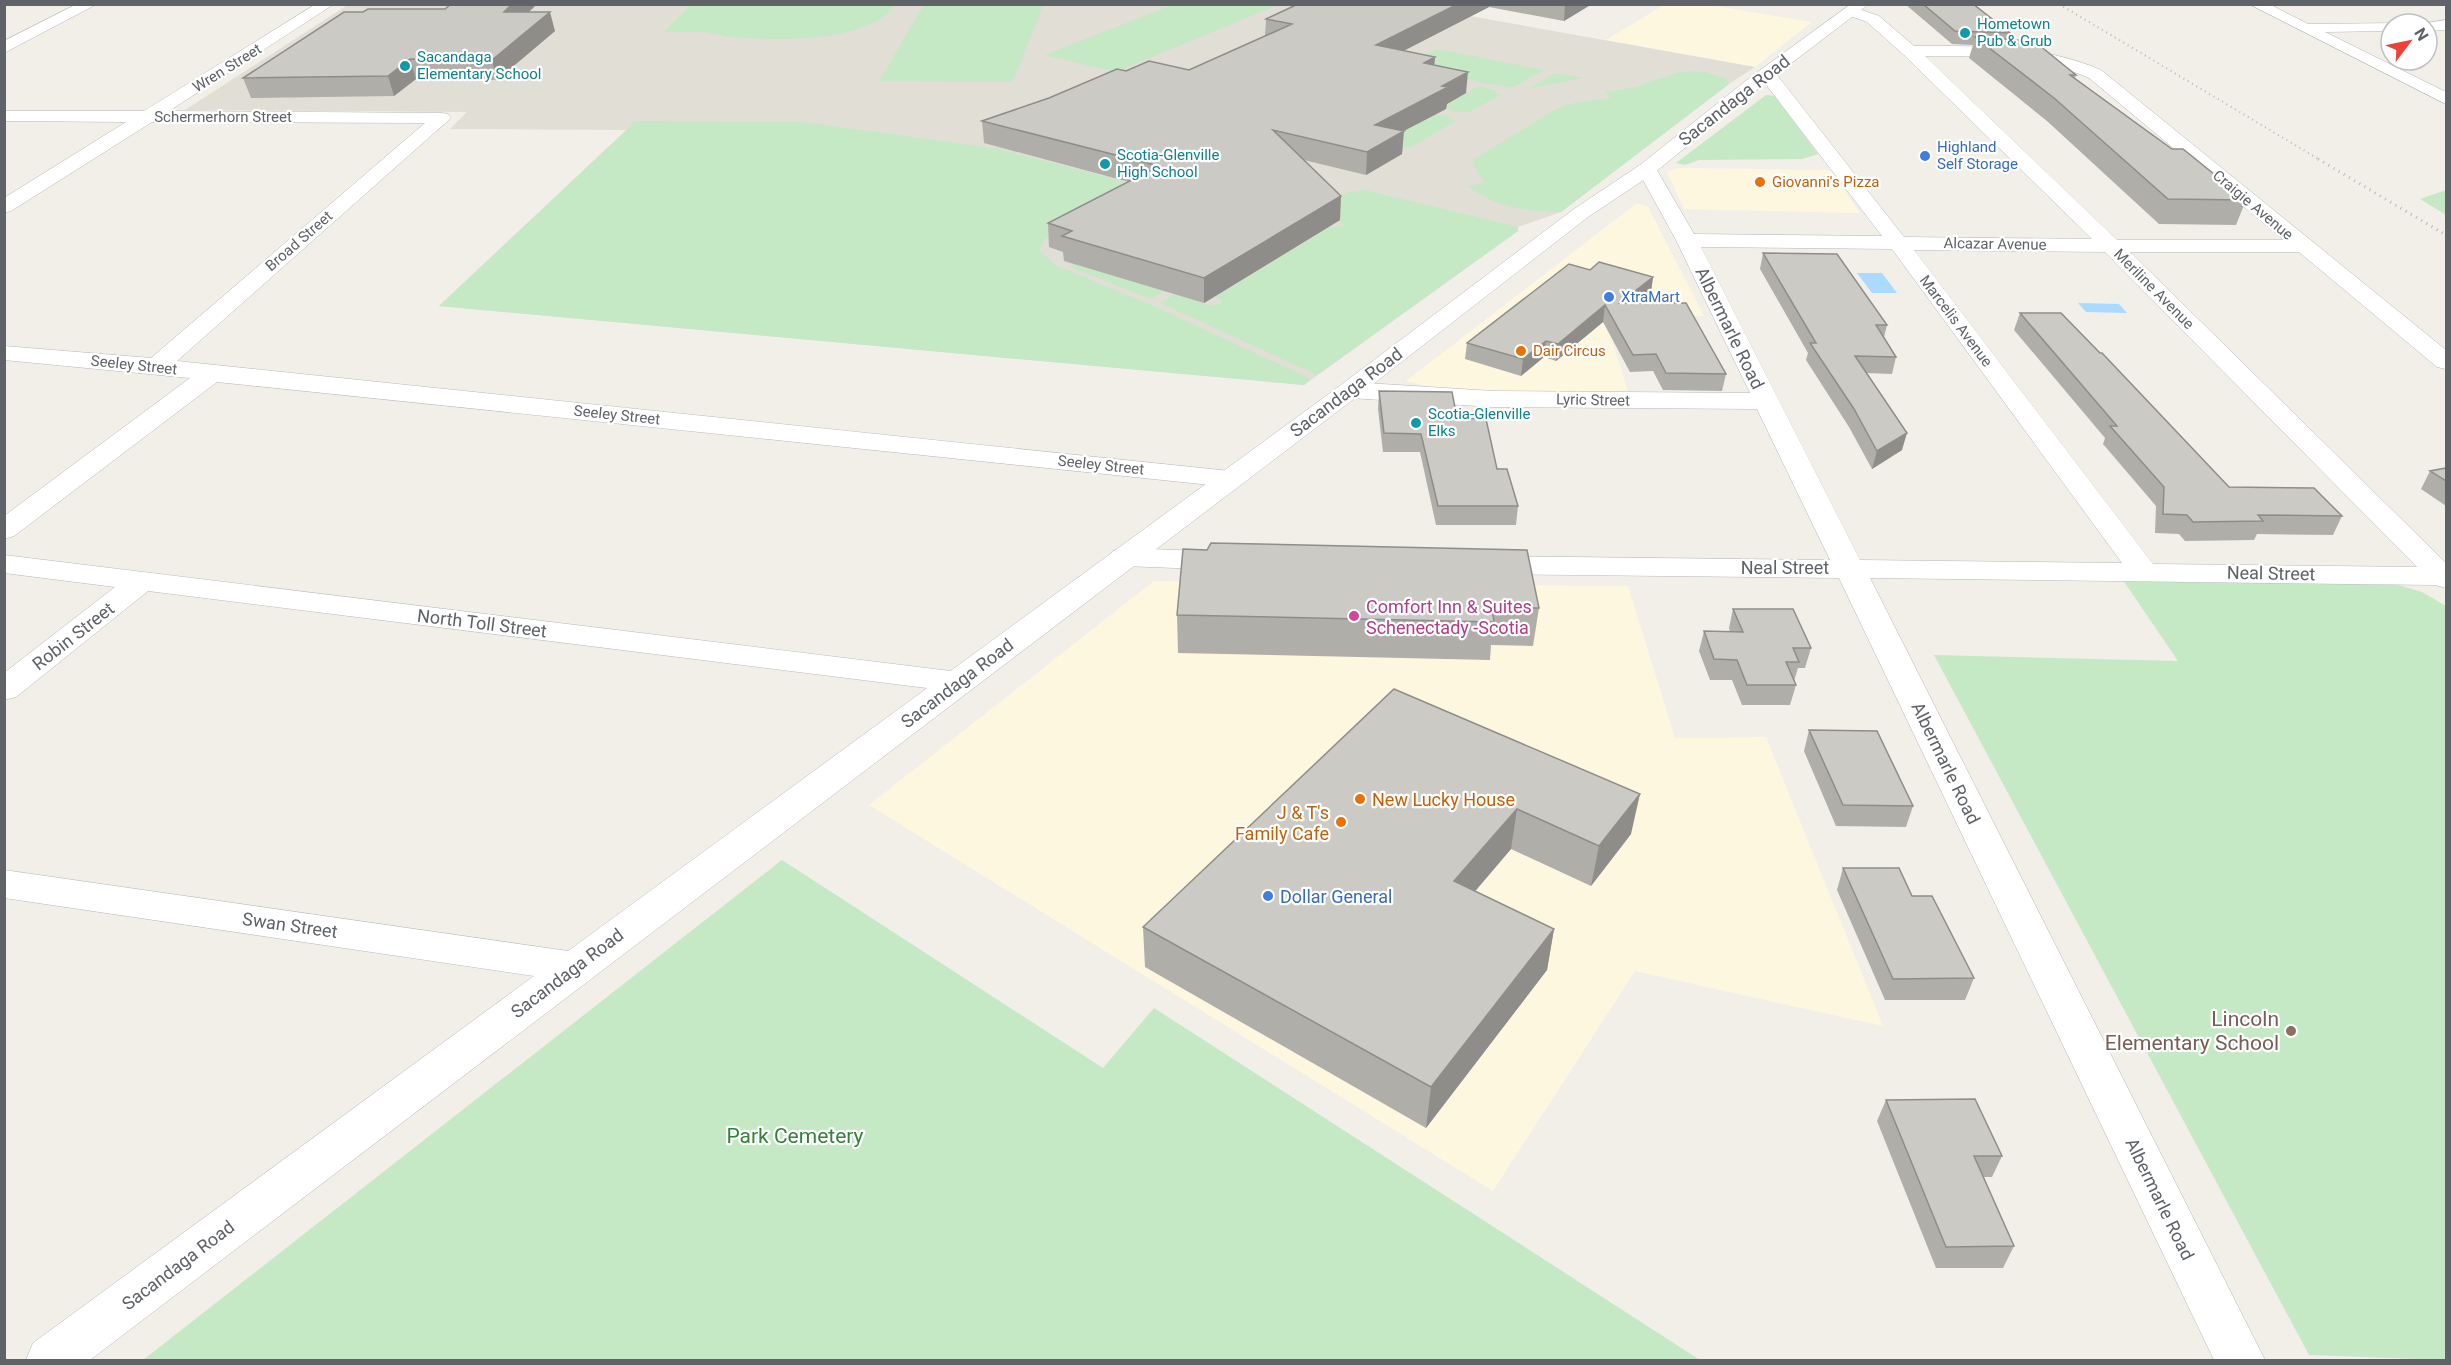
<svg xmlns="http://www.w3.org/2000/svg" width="2451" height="1365" viewBox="0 0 2451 1365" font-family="Roboto,sans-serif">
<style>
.commercial{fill:#fef7e0}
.education{fill:#e1ded6}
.green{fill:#c5e8c5}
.water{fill:#aadaff}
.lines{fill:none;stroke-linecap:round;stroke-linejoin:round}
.street-casing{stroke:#b5b8bc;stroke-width:1}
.secondary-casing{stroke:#b6babf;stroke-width:1}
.street{fill:#fff;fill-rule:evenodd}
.secondary{fill:#fff;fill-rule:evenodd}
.rail-far1{stroke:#b6b7b8;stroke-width:2;stroke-dasharray:1 4;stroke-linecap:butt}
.rail{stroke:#b6b7b8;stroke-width:3;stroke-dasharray:1 5;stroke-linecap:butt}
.wall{fill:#afaea9}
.shaded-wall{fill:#8f8d8a}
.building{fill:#cccac5;stroke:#8f8d8a;stroke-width:1.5}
.culture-dot{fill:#0f9aa8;stroke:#fff;stroke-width:2}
.shop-dot{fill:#3f7fe0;stroke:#fff;stroke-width:2}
.food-dot{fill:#e8710a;stroke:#fff;stroke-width:2}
.hotel-dot{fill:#d1479c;stroke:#fff;stroke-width:2}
.education-dot{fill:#8d6e63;stroke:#fff;stroke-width:2}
.labels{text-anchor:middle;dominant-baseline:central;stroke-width:4.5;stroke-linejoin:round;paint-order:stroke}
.far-culture-label{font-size:15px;fill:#0d838f;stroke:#fff;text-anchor:start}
.far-street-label{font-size:15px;fill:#5f6368;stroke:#fff}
.far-shop-label{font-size:15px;fill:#366cbe;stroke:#fff;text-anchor:start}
.far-food-label{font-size:15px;fill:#c56008;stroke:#fff;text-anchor:start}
.street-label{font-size:18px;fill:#5f6368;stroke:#fff}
.hotel-label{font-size:18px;fill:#b23c85;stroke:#fff;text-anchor:start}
.food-label{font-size:18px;fill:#c56008;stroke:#fff;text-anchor:start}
.shop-label{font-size:18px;fill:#366cbe;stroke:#fff;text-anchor:start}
.near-education-label{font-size:21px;fill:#785e54;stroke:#fff;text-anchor:end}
.near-park-label{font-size:21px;fill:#348238;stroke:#fff}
</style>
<rect width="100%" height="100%" fill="#f1efe8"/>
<path class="commercial" d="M1664,5H1709L1812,22L1755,67L1606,40Z
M1677,168L1830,170L1860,213L1684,209L1667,172Z
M1637,203L1648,207L1704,316L1605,318L1629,394L1441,390L1406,381Z
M1154,581L1628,586L1675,738L1766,737L1883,1026L1635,971L1493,1191L869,805Z"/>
<path class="education" d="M349,4L1408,5L1755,67L1729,84L1561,212L1518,227V231L1304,385L439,306L626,130L450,129L467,112L185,110Z"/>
<path class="green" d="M691,5V4L895,5C870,43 774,41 732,37C723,36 714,33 705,32C691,32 677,32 663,32Z
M924,5V4L1043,5L1013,82L879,81Z
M1172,5H1278L1115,72L1045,55Z
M1435,50H1443L1544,70L1514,87H1506L1408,68L1406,65Z
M1688,71L1704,72L1726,78L1729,84L1561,212C1529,212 1493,207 1468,186L1485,183L1475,168L1473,160L1556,109L1575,103L1611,98L1605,92L1636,87L1676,73Z
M1555,73L1583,78L1528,89Z
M1479,86L1497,91L1495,93L1501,95L1469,112L1463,111L1459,113L1441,107Z
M1766,95L1775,96L1818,154L1802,159L1699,160L1685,165L1676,163Z
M1428,112L1452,117L1450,119L1456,121L1411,147L1369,146Z
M634,121L802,122L1000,149L1140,186L1138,192L1045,239L1039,250L1055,265L1156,307L1311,379L1304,385L439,306L627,130Z
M1365,190L1518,227V231L1317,375L1160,303L1175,294L1208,305L1221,304L1222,300L1215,297L1329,227L1344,226L1343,223L1314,215L1348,192Z
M2446,190V215L2420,199Z
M1074,264L1164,291L1151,299L1070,267Z
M2123,580L2398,585L2422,592L2446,606V1360L2309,1355L1934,655L2178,661Z
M782,860L1103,1068L1154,1008L1700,1360H143Z"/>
<path class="water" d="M1857,273H1882L1897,293H1872Z
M2078,303L2119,304L2127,313L2086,312Z"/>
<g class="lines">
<defs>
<path id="street" d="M77,4H97L4,53V41Z
M316,4H334L169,111L442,113L448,114L451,118L177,361L1230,471L1240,473L1244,479L1240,485L1230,487L217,382L14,536L4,539V516L190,378L4,360V346L151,358L425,123L152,122L11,211L4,213V198L126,122L4,121V111H144Z
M2249,4H2269L2308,24L2397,23L2391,24V31L2325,32L2446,92V104Z
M1853,7L1879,16L1914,46C1979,46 2040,44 2101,70L2446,350V369L2437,367L2299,252H2130L2446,563V588L2435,585L1870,578L2265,1360H2214L1839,578L1486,574L1475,571L1471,565L1475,559L1486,556L1830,560L1757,409L1493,407L1350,398L1341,395L1337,390L1341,385L1350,382L1493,391L1750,393L1676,240L1637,169L1640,165H1654L1694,234L1882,236L1758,74L1761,70H1773L1904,237L2092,239L1904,55L1867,22L1848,15L1845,12ZM1925,56C1982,56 2036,54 2089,78L2284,240H2117ZM1701,247L1892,249L2122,563L1860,560ZM1914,250L2105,252L2417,567L2153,564Z
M2446,20V30L2427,31V24H2420Z
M1124,548L1227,552L1238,555L1242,561L1238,567L1227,570L1124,566L1113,563L1109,557L1113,551Z
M4,555L959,672L971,675L975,682L971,689L959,692L148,591L16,697L4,700V673L115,587L4,573Z
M4,870L575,952L589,956L595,967L589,978L575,982L4,898Z"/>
<path id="secondary" d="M1851,4H1869L1764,84L1654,173L1588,217L1359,395L90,1360H26L33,1343L1341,385L1574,209L1640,165L1752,76Z"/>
</defs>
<use href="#street" class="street-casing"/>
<use href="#secondary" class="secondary-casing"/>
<use href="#street" class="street"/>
<use href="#secondary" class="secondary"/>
<path class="rail-far1" d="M2059,4L2320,160"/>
<path class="rail" d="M2318,159L2446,235"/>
</g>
<path class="wall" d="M451,4H536V5L529,12L555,31L497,80L416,79L394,96L251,98L243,78L363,12L445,9Z
M1298,4H1592L1564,21L1489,7L1403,51L1435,57L1434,65L1466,93L1447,104L1446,109L1403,131L1402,154L1366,175L1304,160L1340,220L1204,303L1064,261L1063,252L1049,247L1048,223L1129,182L984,143L982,121L1126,71L1189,70L1265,36L1266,19Z
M1905,4H1973L2010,33L2008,40L2076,75L2075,78L2172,149L2246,200L2236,225L2159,224L2047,121L1969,58L1973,45L1952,44Z
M1763,253L1887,325L1884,337L1896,357L1892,374L1866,373L1902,450L1872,469L1849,427L1806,360L1808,353L1760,269Z
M1590,270L1653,277L1651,292L1638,303L1726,374L1722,391L1663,390L1653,371L1630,372L1603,322L1556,361L1544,357L1521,376L1465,359L1467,343Z
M2020,313L2229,487L2342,516L2333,535L2257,534L2254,540L2185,541L2179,534L2155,533L2156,506L2103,444L2105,438L2014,330Z
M1379,391L1457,418L1497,469L1518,506L1516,525H1436L1420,452H1383L1378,409Z
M2446,468V506L2421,489L2430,471Z
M1183,549L1539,608L1533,646L1491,645L1490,660L1178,653L1177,615Z
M1733,609L1811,648L1805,668H1798L1794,681L1796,685L1790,705H1742L1732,680H1710L1699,651L1704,631L1730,632L1729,628Z
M1394,689L1631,834L1591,886L1511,849L1475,891L1554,929L1547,970L1426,1128L1145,967L1143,927Z
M1809,730L1913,806L1906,827L1836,826L1804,751Z
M1843,868L1912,896L1974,978L1965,1000H1885L1837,890Z
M1886,1100L2002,1156L1992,1177H1983L2014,1246L2003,1268H1936L1877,1121Z"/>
<path class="shaded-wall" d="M512,4H536V5L509,30L504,12Z
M1458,4H1489V7L1374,66L1376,45Z
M1565,4H1592L1564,21Z
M550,12L555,31L497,80L492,60Z
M1435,57L1433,78L1424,63Z
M410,59L416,79L394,96L388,76Z
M1468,72L1466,93L1447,104L1446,109L1373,147L1375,125Z
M1404,131L1402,154L1366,175L1367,152Z
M1341,196L1340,220L1204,303V278Z
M1653,277L1651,292L1618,319L1620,303Z
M1605,305L1603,322L1556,361L1558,344Z
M1546,341L1544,357L1521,376L1523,359Z
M1907,433L1902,450L1872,469L1877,451Z
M1640,794L1631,834L1591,886L1599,846Z
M1517,809L1511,849L1449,922L1454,881Z
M1554,929L1547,970L1426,1128L1431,1087Z"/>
<path class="building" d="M451,4H512L504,12H550L492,60L410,59L388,76L243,78L344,12H363L368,9H445Z
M1298,4H1458L1376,45L1435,57L1424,63L1468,72L1442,86L1448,87L1375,125L1404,131L1367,152L1273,130L1341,196L1204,278L1062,236L1072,231L1048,223L1159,166L982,121L1049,98L1117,69L1126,71L1149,61L1189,70L1292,24L1266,19Z
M1923,4H1973L2010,33L1955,31Z
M1975,37L2034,41L2076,75H2070L2172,149H2183L2246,200L2168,199L2054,98Z
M1763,253L1837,254L1887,325H1876L1896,357L1855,356L1907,433L1877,451L1854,409L1810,343H1816Z
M1599,262L1653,277L1620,303H1686L1726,374L1666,373L1656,354L1633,355L1605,305L1558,344L1546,341L1523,359L1467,343L1569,264L1590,270Z
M2020,313H2061L2100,353H2102L2229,487L2314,488L2342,516L2258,515L2263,521L2193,522L2187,515L2163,514L2164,487L2110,426H2117Z
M1379,391L1452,392L1457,418L1486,419L1497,469H1507L1518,506H1438L1421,434L1384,433Z
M2446,468V481L2430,471Z
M1211,543L1527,550L1539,608H1492L1494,622L1177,615L1183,549L1207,550Z
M1733,609H1793L1811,648H1793L1799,662H1786L1796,685H1747L1737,660L1714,659L1704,631L1743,632Z
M1394,689L1640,794L1599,846L1517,809L1454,881L1554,929L1431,1087L1143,927Z
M1809,730L1877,731L1913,806L1843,805Z
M1843,868H1899L1912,896H1932L1974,978L1893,979Z
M1975,1099L2002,1156H1974L2014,1246L1946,1247L1886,1100Z"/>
<g class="culture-dot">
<circle cx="1965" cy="33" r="6"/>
<circle cx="405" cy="66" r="6"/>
<circle cx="1105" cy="164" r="6"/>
<circle cx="1416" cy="423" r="6"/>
</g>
<g class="shop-dot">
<circle cx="1925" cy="156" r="6"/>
<circle cx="1609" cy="297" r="6"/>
<circle cx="1268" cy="896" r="6"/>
</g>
<g class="food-dot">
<circle cx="1760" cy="182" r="6"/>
<circle cx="1521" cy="351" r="6"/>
<circle cx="1360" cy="799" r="6"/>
<circle cx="1341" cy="822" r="6"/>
</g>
<circle class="hotel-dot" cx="1354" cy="616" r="6"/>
<circle class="education-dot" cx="2291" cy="1031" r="6"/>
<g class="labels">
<g class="far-culture-label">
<text x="1977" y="24">Hometown<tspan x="1977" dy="17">Pub &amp; Grub</tspan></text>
<text x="417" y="57">Sacandaga<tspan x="417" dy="17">Elementary School</tspan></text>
<text x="1117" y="155">Scotia-Glenville<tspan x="1117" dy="17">High School</tspan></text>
<text x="1428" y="414">Scotia-Glenville<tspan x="1428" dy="17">Elks</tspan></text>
</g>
<g class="far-street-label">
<text transform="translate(227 68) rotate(-32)">Wren Street</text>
<text x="223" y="117">Schermerhorn Street</text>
<text transform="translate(2253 205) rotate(40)">Craigie Avenue</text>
<text transform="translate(299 241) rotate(-41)">Broad Street</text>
<text transform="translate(1995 244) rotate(1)">Alcazar Avenue</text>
<text transform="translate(2154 289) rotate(45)">Meriline Avenue</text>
<text transform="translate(1956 321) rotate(53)">Marcelis Avenue</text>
<text transform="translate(134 365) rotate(6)">Seeley Street</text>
<text transform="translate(1593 400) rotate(1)">Lyric Street</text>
<text transform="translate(617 415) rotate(6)">Seeley Street</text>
<text transform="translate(1101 465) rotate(6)">Seeley Street</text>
</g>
<g class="far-shop-label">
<text x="1937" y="147">Highland<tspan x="1937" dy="17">Self Storage</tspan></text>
<text x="1621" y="297">XtraMart</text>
</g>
<g class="far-food-label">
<text x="1772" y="182">Giovanni's Pizza</text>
<text x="1533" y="351">Dair Circus</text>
</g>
<g class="street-label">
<text transform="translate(1734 100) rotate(-38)">Sacandaga Road</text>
<text transform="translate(1730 328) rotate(64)">Albermarle Road</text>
<text transform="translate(1346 392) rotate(-37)">Sacandaga Road</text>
<text x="1785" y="567">Neal Street</text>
<text transform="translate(2271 573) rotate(1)">Neal Street</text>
<text transform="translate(482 623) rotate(7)">North Toll Street</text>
<text transform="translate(73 636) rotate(-38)">Robin Street</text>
<text transform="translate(957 683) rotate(-37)">Sacandaga Road</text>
<text transform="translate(1946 763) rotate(64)">Albermarle Road</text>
<text transform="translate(290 925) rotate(8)">Swan Street</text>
<text transform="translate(567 973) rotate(-37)">Sacandaga Road</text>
<text transform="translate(2160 1199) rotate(64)">Albermarle Road</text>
<text transform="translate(178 1265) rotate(-37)">Sacandaga Road</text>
</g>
<g class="hotel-label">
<text x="1366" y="606">Comfort Inn &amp; Suites<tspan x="1366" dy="21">Schenectady -Scotia</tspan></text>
</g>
<g class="food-label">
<text x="1372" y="799">New Lucky House</text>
<text x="1329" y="812" text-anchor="end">J &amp; T's<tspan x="1329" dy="21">Family Cafe</tspan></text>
</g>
<g class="shop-label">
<text x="1280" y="896">Dollar General</text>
</g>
<g class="near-education-label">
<text x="2279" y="1019">Lincoln<tspan x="2279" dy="24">Elementary School</tspan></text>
</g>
<g class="near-park-label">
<text x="795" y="1136">Park Cemetery</text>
</g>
</g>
<rect width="2451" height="1365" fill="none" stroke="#5f6368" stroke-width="12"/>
<g transform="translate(2409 42) rotate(58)"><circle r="28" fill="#ffffff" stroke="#bfc1c3" stroke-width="1.5"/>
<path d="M0-4.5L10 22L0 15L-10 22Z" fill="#ea4335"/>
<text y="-9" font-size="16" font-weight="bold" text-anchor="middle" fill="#5f6368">N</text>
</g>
</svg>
